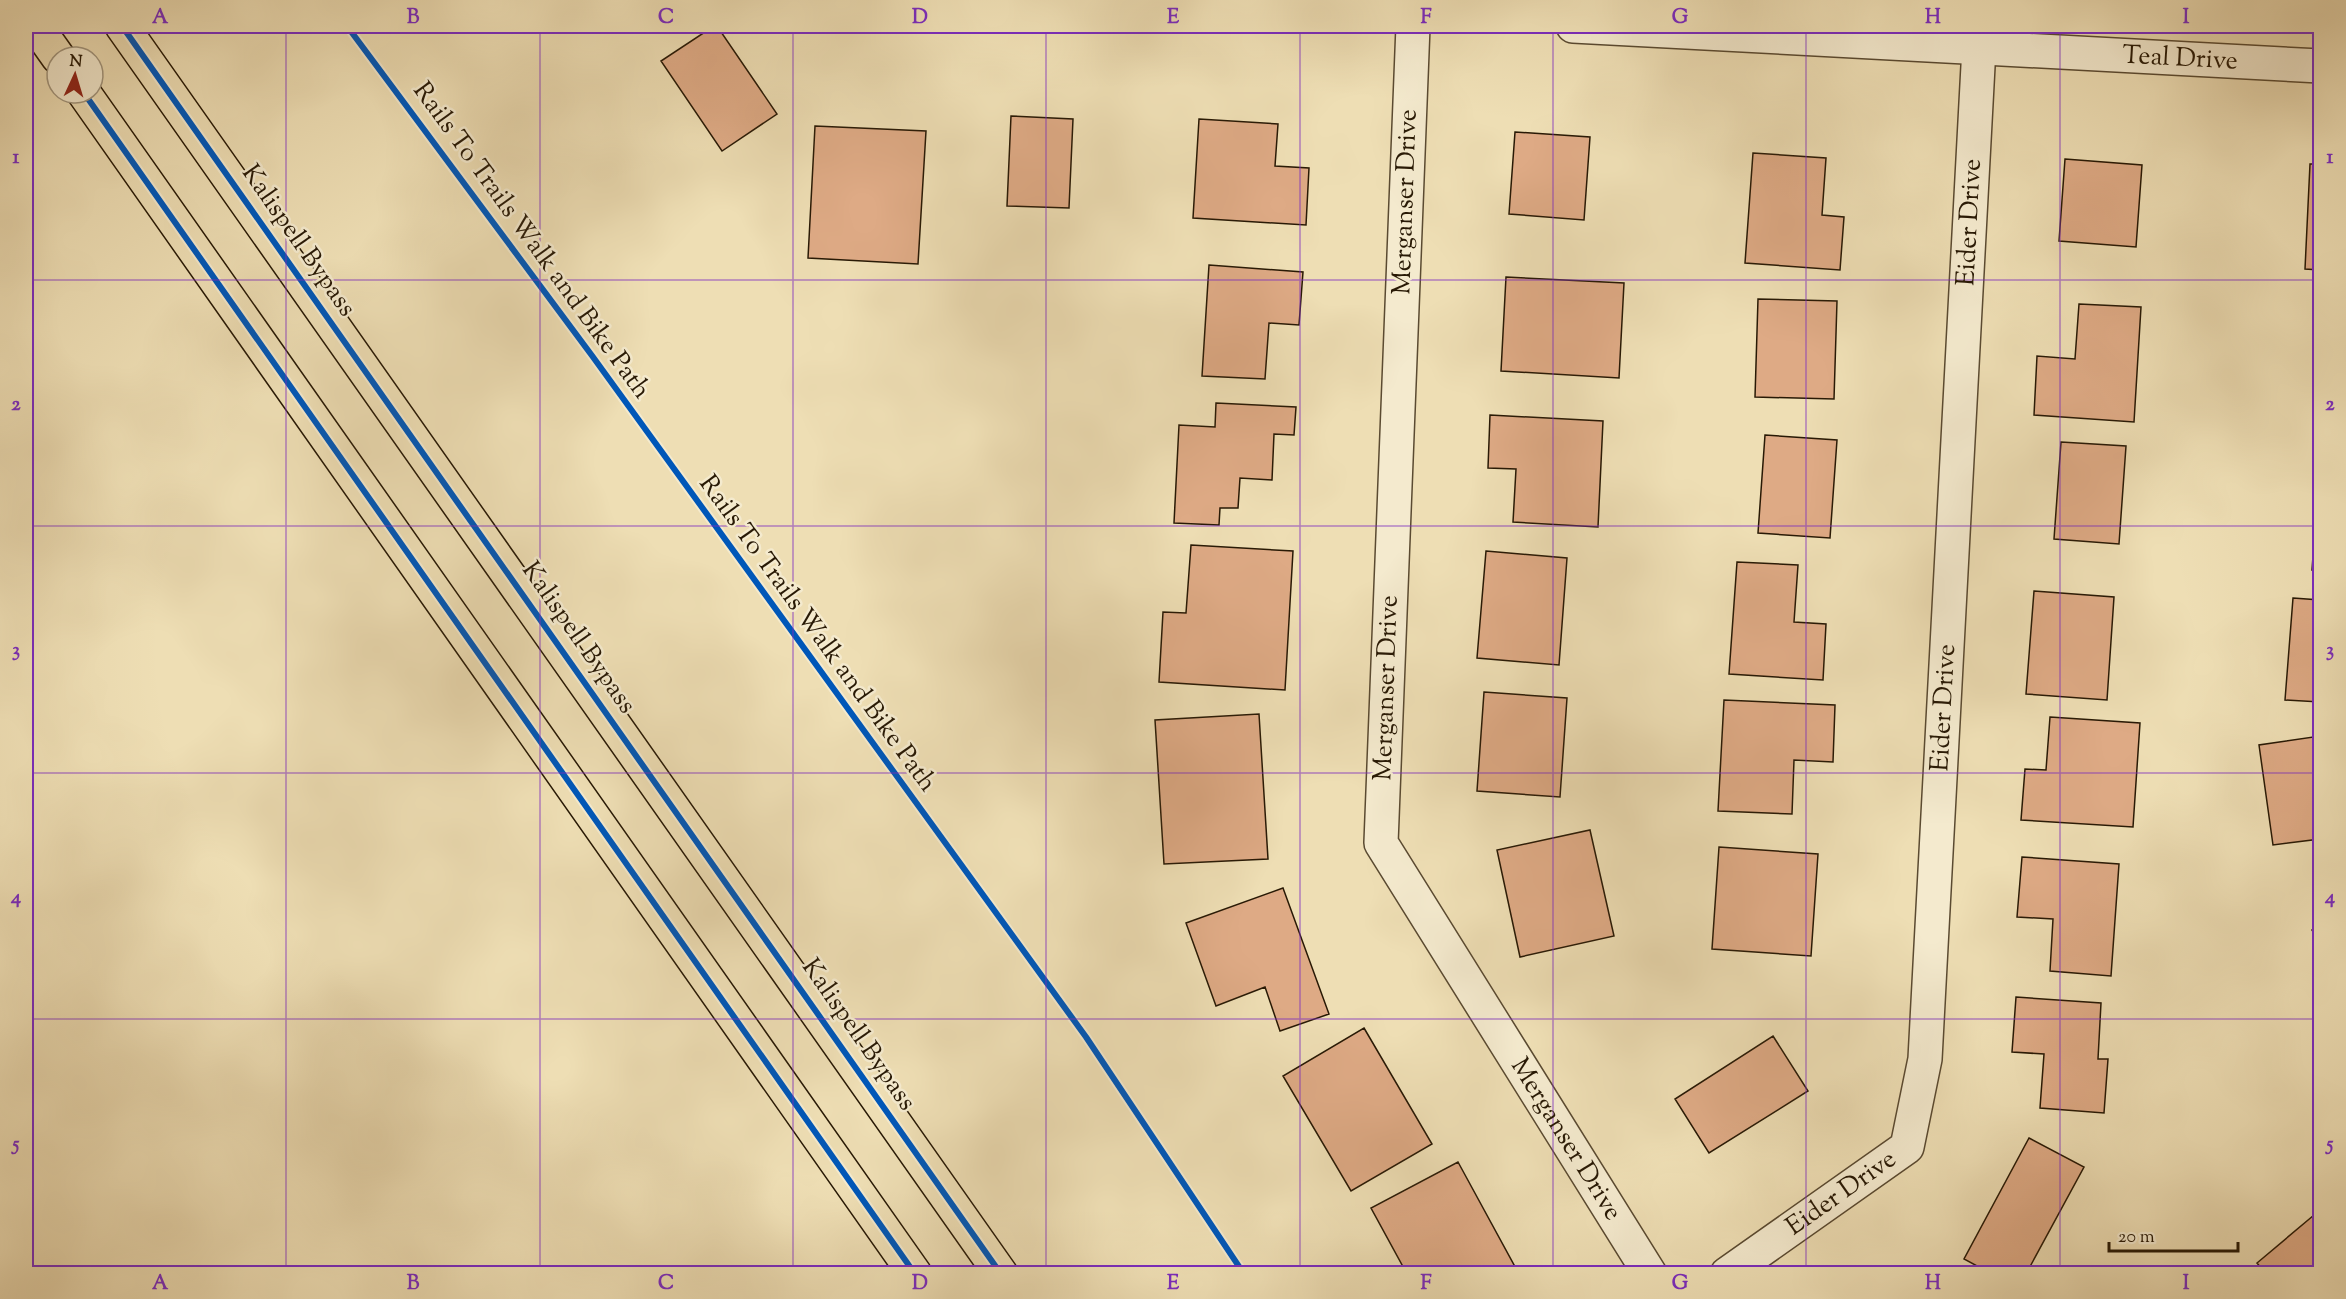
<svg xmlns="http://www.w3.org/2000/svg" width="2346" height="1299" viewBox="0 0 2346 1299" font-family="'Sorts Mill Goudy',serif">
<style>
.building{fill:#deaa85;stroke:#281905;stroke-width:1.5}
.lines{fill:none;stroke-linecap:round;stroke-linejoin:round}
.street-casing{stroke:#5a4a31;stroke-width:36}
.highway-casing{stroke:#281905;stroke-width:36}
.street{stroke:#f4eace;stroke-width:33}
.highway{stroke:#eedeb4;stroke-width:33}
.cycleway-casing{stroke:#f4eace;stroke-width:10}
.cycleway{stroke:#0057b8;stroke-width:6}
.grid{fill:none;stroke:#7b2cbf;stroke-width:1.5;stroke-opacity:0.55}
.labels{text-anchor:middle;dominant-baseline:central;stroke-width:5;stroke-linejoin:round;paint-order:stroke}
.street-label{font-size:26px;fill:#281905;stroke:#f4eace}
.neatline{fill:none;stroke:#7b2cbf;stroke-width:2}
.grid-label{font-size:20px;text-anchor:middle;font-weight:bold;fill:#7b2cbf}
</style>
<rect width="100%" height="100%" fill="#eedeb4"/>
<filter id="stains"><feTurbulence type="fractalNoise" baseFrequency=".00333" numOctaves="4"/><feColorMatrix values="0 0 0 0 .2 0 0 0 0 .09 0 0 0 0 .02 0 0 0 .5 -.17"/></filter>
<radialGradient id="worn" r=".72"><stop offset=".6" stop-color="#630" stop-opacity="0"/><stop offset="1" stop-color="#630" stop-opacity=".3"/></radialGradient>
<path class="building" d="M714,26H717L777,114L722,151L661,61Z
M1011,116L1073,119L1069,208L1007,206Z
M1199,119L1278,124L1275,166L1309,168L1306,225L1193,218Z
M815,126L926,131L918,264L808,258Z
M1515,132L1590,137L1584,220L1509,214Z
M1753,153L1826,158L1822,215L1844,217L1840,270L1745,263Z
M2065,159L2142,165L2136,247L2059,241Z
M2310,164H2320V270L2305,269Z
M1209,265L1303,272L1299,325L1269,323L1265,379L1202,376Z
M1506,277L1624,283L1619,378L1501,371Z
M1758,299L1837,301L1834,399L1755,397Z
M2079,304L2141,307L2134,422L2034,415L2037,356L2075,359Z
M1216,403L1296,407L1294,435L1274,434L1272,480L1240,478L1238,508H1220L1219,525L1174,523L1179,425L1215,427Z
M1490,415L1603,421L1598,527L1513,522L1516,469L1488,468Z
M1765,435L1837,440L1830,538L1758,533Z
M2061,442L2126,446L2119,544L2054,539Z
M2320,460V570H2312Z
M1191,545L1293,551L1285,690L1159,682L1163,612L1186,613Z
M1486,551L1567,558L1559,665L1477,658Z
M1737,562L1798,565L1794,622L1826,624L1823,680L1729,674Z
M2034,591L2114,597L2107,700L2026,694Z
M2293,598L2320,600V702L2285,700Z
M1484,692L1567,698L1560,797L1477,791Z
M1724,700L1835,705L1833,762L1794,760L1792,814L1718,811Z
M1259,714L1268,859L1164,864L1155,720Z
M2050,717L2140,723L2133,827L2021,820L2025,769L2046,770Z
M2320,736V839L2273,845L2259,745Z
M1590,830L1614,936L1520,957L1497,850Z
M1719,847L1818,854L1811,956L1712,949Z
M2022,857L2119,864L2111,976L2050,971L2053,919L2017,917Z
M2320,882V896L2314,887Z
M1283,888L1329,1014L1280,1031L1265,987L1216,1006L1186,923Z
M2320,925V943L2312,930Z
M2016,997L2101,1003L2098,1059H2108L2104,1113L2040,1108L2044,1054L2012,1052Z
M1364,1028L1432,1144L1351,1191L1283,1076Z
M1773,1036L1808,1091L1709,1153L1675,1099Z
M2029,1138L2084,1167L2026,1274H1992L1964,1259Z
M1458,1162L1519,1274H1407L1371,1208Z
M2320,1210V1274H2266L2257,1263Z"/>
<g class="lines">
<defs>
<g id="street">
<path id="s1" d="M1413,26L1381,843L1650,1274"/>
<path id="s2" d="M1573,26L2320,66"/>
<path id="s3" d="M1727,1274L1907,1147L1925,1059L1979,47"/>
</g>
<path id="highway" d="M36,26L58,57
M122,26L1001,1274
M84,93L915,1274"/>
</defs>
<use href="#street" class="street-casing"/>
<use href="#highway" class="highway-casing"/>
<use href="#street" class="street"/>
<use href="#highway" class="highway"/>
<defs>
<path id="cycleway" d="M122,26L1001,1274
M347,26L593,357L1086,1037L1244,1274
M84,93L915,1274"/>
</defs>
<use href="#cycleway" class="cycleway-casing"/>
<use href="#cycleway" class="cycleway"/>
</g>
<path class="grid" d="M286,26V1274M540,26V1274M793,26V1274M1046,26V1274M1300,26V1274M1553,26V1274M1806,26V1274M2060,26V1274M26,280H2320M26,526H2320M26,773H2320M26,1019H2320"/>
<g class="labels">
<g class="street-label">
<text stroke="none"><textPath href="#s2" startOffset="608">Teal Drive</textPath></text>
<text transform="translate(1406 202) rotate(-88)">Merganser Drive</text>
<text stroke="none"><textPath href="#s3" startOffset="1148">Eider Drive</textPath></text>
<text transform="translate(298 241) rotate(55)">Kalispell Bypass</text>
<text transform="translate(531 241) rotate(54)">Rails To Trails Walk and Bike Path</text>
<text transform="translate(817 634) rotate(54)">Rails To Trails Walk and Bike Path</text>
<text transform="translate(578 638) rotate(55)">Kalispell Bypass</text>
<text transform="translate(1387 688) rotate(-88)">Merganser Drive</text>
<text stroke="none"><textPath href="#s3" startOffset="662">Eider Drive</textPath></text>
<text transform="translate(858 1035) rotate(55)">Kalispell Bypass</text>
<text stroke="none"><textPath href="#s1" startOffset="1167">Merganser Drive</textPath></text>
<text stroke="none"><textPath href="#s3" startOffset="140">Eider Drive</textPath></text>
</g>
</g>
<rect width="2346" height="1299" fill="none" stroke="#eedeb4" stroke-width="66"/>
<g transform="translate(75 75) rotate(4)"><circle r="28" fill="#f4eace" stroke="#a2967e" stroke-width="1.5"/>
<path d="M0-4.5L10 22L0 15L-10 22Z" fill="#8f2418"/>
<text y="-9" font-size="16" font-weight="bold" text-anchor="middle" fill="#281905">N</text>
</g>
<path d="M2109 1242v9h129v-9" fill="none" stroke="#281905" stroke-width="3"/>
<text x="2118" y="1242" font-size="18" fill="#281905" stroke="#f4eace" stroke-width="4.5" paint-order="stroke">20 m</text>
<rect x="33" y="33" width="2280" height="1233" class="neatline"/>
<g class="grid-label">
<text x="160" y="23">A</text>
<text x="413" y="23">B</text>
<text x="666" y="23">C</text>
<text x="920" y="23">D</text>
<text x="1173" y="23">E</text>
<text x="1426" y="23">F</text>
<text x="1680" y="23">G</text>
<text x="1933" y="23">H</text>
<text x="2186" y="23">I</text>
<text x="16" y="163">1</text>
<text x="2330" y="163">1</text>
<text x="16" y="410">2</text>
<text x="2330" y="410">2</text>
<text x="16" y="656">3</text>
<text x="2330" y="656">3</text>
<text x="16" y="903">4</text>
<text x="2330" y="903">4</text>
<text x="16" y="1150">5</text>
<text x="2330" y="1150">5</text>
<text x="160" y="1289">A</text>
<text x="413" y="1289">B</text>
<text x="666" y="1289">C</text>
<text x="920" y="1289">D</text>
<text x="1173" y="1289">E</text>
<text x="1426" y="1289">F</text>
<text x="1680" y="1289">G</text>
<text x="1933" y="1289">H</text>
<text x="2186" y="1289">I</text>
</g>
<rect width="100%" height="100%" filter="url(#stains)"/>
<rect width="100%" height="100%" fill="url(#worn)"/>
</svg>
